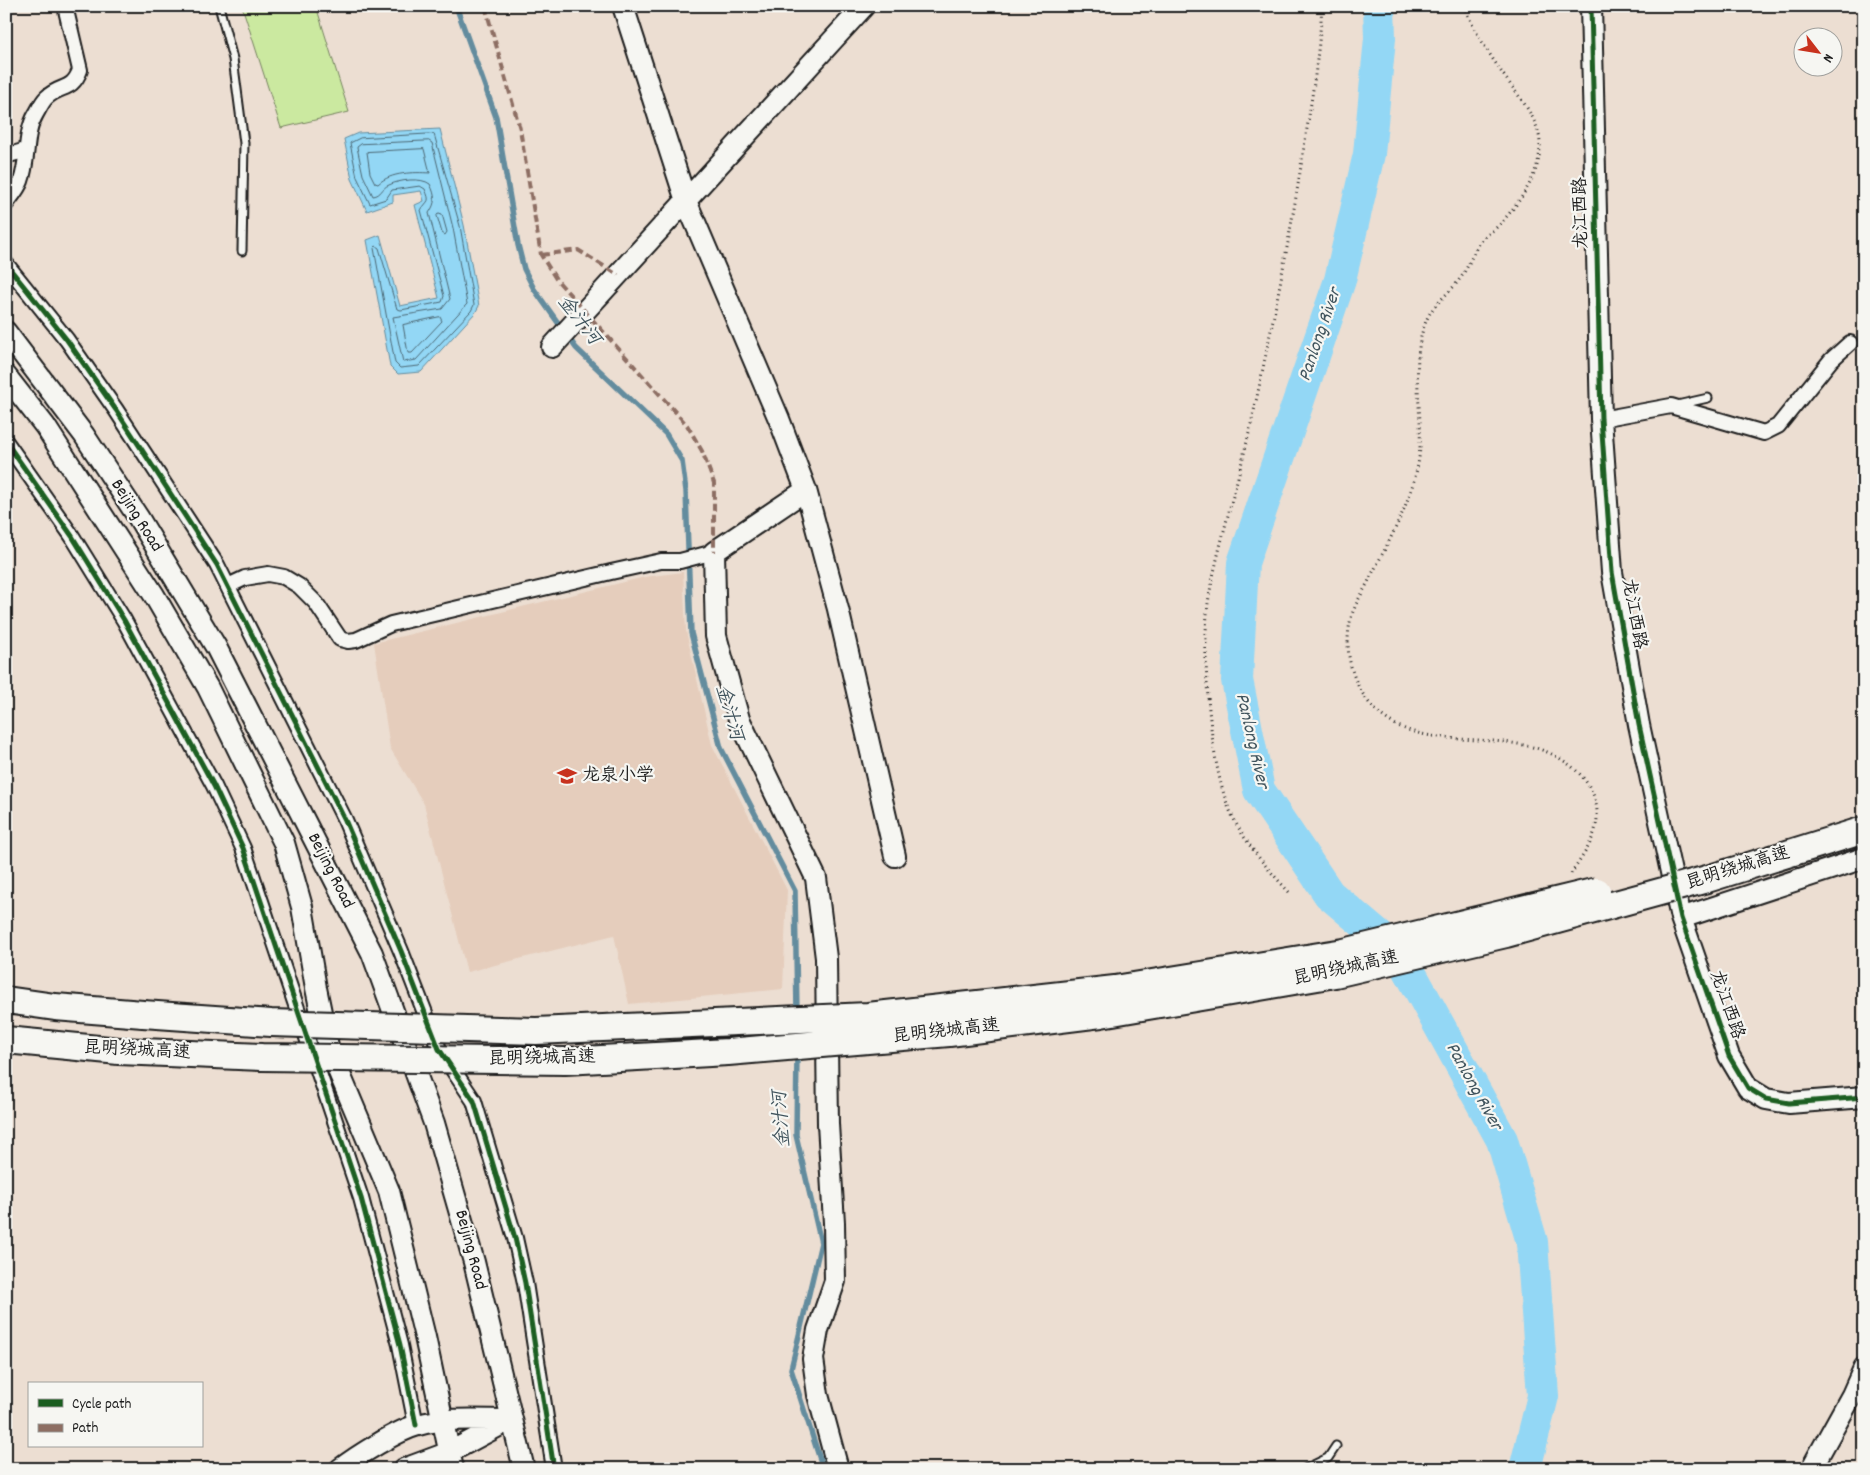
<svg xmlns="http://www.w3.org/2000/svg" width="1870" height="1475" viewBox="0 0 1870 1475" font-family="Dekko,'LXGW WenKai TC',sans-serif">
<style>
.built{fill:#e5cdbc}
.green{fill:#cbe9a0;stroke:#74825e}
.water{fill:#93d7f5;stroke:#638c9e}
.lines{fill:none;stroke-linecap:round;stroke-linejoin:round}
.shore{stroke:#4c6773;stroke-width:1}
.stream{stroke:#638c9e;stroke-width:5.5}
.river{stroke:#93d7f5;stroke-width:32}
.lane-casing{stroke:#1c1c1c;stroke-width:11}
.street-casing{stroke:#1c1c1c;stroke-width:18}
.secondary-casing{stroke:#1c1c1c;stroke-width:24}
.highway-casing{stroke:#1c1c1c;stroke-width:30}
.path{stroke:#1c1c1c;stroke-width:3;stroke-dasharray:1 4;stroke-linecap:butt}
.lane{stroke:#f6f6f2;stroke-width:7}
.street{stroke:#f6f6f2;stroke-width:14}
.secondary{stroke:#f6f6f2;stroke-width:20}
.highway{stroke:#f6f6f2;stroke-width:26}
.highway-bridge-casing{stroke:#1c1c1c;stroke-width:30;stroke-linecap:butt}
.highway-bridge{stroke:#f6f6f2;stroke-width:26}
.quiet{stroke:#8d6e63;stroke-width:4;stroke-dasharray:8 4;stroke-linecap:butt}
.cycleway-casing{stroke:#f6f6f2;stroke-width:8}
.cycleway{stroke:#1b5e20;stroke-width:5}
.labels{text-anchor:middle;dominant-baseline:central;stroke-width:4.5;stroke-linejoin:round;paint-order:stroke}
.street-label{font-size:18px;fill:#1c1c1c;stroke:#f6f6f2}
.poi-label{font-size:18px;fill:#1c1c1c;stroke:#f6f6f2;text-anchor:start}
.water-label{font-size:19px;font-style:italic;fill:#40545d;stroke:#f6f6f2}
</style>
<rect width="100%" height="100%" fill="#ecded2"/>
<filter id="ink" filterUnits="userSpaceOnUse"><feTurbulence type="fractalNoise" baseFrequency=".02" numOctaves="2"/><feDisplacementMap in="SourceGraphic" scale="10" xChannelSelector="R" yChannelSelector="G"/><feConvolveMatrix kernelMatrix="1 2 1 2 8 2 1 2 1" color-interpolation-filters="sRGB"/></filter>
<g filter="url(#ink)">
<path class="built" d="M683,572L686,631L712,745L787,890L783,989L629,1004L614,935L467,972L424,804L390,748L374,643L645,577Z"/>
<path class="green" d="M242,6H316L349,112L281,128Z"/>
<path class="water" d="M440,129L464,225L479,306L475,313L421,372L398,374L390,366L367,240L380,235L400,306L439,298L415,205L424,201L421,191L393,195V202L367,211L352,179L344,139L358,133Z"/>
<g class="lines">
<path class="shore" d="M434,134L460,226L474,305L471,311L419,366L400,368L395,363L374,248L376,246L379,248L397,309L401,310L442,302L444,296L421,210C428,199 431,203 425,189L420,186L392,190L386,199L370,204L357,177L350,143L360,138Z
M429,141L432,143L453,228L467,304L416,360L403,362L393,317L442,309L450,299L429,213C436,203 436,196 430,184C421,177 399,180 389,185C381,188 382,195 373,196L363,175L357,147L361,144Z
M424,149L430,173C414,172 391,172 378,184L375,183L370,173L367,152Z
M439,213L442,214L447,232L445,235L442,233L437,216Z
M440,317L442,321L412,353H408L403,325Z"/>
<path class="stream" d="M456,6L496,117L518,245L524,269L534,289L576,348L666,434L682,461L686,491L691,633L721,748L795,891L797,1013
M797,1052L796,1135L821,1243L791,1369L823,1469"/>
<path class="river" d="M1379,6L1380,38L1369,154L1340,280L1243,563L1237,680L1259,790L1329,894L1400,954L1502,1140L1532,1242L1543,1396L1525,1469"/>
<defs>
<path id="lane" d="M219,6L233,59L244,143L242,251
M1677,405L1708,398
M1305,1469L1328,1458L1336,1446"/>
<path id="street" d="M6,156L26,150
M6,204C11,197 18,189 21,181C29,159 24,134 36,114C39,109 42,102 46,98C60,84 72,92 80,70L65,6
M6,264L67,340L116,410L217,565L345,820L401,951L439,1049L474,1101L515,1238L525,1283L554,1469
M1601,419L1671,406L1764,433L1778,426L1831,360L1850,343
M6,442L72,536L124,620L214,786L243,848L361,1198L400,1345L416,1425
M228,586L245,578L268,574L284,577L299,586L316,603L340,639L348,641L356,640L391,624L611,572L661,561H680L714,552"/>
<path id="secondary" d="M623,6L686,201L779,419L806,490L838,609L895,856
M1591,6L1601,419L1612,572L1639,725L1681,918L1729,1056L1748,1088L1766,1099L1789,1103L1864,1097
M6,332L84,435L138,517L216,647L372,953L434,1123L474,1262L524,1469
M552,347L864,6
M6,376L45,426L154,595L208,688L284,843L302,907L316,988L328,1046L389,1191L425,1337L453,1469
M806,490L714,552L716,636L739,719L816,878L826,958L828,1124L834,1223L835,1281L818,1330L813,1359L818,1395L838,1469
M1681,918L1864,858
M340,1469C357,1456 398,1430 418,1425C448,1417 480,1420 511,1420
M404,1469L450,1452L508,1421
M1811,1469L1852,1395L1864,1368"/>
<path id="highway" d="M6,1000L55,1007L143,1014
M6,1040L119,1051"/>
</defs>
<use href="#lane" class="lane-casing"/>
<use href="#street" class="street-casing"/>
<use href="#secondary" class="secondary-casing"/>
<use href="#highway" class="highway-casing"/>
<path class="path" d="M1464,6C1473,29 1487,50 1500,70C1514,91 1539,117 1540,143C1541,173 1521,200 1502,222C1496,229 1487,234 1481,241C1472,253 1468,269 1459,280C1450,293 1433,304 1427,319C1406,366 1428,421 1417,469C1408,508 1388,543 1370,578C1364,591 1355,603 1351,618C1345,641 1348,668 1360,689C1396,755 1472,731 1532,747C1568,756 1604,786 1596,826C1593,842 1580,861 1570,875
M1289,892C1266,867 1241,839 1228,806C1209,759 1200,641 1210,591C1222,532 1241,471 1254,411C1272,326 1290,239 1303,153C1311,104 1319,56 1322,6"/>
<use href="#lane" class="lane"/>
<use href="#street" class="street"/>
<use href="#secondary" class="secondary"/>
<use href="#highway" class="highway"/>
<defs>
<path id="highway-bridge" d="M143,1014L271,1023L536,1031L868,1016L1115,989L1344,952L1597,891
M119,1051L262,1057L565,1061L728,1052L949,1033L1101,1014L1335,974L1506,934L1707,879L1864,830"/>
</defs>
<use href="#highway-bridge" class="highway-bridge-casing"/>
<use href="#highway-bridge" class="highway-bridge"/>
<path class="quiet" d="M485,6L520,129L541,255L556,279L687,425L702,451L714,483V552
M541,255L578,250L618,275"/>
<defs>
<path id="cycleway" d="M1591,6L1601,419L1612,572L1639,725L1681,918L1729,1056L1748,1088L1766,1099L1789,1103L1864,1097
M6,264L67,340L116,410L217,565L345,820L401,951L439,1049L474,1101L515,1238L525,1283L554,1469
M6,442L72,536L124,620L214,786L243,848L361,1198L400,1345L416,1425"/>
</defs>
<use href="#cycleway" class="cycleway-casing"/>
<use href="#cycleway" class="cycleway"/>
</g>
</g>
<defs>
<symbol id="school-bare" viewBox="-9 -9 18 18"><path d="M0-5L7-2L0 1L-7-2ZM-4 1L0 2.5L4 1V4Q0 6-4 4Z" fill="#c8321e" stroke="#f6f6f2" stroke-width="2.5" paint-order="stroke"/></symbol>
</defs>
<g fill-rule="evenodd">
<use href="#school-bare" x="553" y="762" width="28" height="28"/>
</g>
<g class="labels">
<g class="street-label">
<text transform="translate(1582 213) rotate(-91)">龙江西路</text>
<text transform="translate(136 516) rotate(58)">Beijing Road</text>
<text transform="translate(1633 614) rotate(80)">龙江西路</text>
<text transform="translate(1738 869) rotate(-17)">昆明绕城高速</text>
<text transform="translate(330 871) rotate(63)">Beijing Road</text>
<text transform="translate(1346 969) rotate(-12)">昆明绕城高速</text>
<text transform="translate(1726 1005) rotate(71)">龙江西路</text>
<text transform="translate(946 1032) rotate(-6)">昆明绕城高速</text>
<text transform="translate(137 1051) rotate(3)">昆明绕城高速</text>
<text transform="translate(542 1059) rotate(-1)">昆明绕城高速</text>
<text transform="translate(470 1250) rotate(75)">Beijing Road</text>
</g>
<g class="poi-label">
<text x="582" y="776">龙泉小学</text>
</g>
<g class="water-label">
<text transform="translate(578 321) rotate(52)">金汁河</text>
<text transform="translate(1321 335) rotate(-71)">Panlong River</text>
<text transform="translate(728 713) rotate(74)">金汁河</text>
<text transform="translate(1251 741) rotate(77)">Panlong River</text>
<text transform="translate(1473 1087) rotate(61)">Panlong River</text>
<text transform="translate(783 1119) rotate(-94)">金汁河</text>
</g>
</g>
<rect width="1870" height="1475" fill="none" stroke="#f6f6f2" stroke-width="25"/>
<rect x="12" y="12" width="1845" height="1450" fill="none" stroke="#1c1c1c" stroke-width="2" filter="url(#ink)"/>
<rect x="28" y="1382" width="175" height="65" fill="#f6f6f2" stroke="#9f9f9c"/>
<rect x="38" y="1399" width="25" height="8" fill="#1b5e20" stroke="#9f9f9c"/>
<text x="72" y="1408" font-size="15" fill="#1c1c1c">Cycle path</text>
<rect x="38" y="1424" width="25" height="8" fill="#8d6e63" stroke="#9f9f9c"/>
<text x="72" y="1432" font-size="15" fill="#1c1c1c">Path</text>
<g transform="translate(1818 52) rotate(121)"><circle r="24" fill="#f6f6f2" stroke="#9f9f9c"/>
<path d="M0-4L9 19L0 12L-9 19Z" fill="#c8321e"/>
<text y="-8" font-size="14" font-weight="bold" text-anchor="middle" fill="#1c1c1c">N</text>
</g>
</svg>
